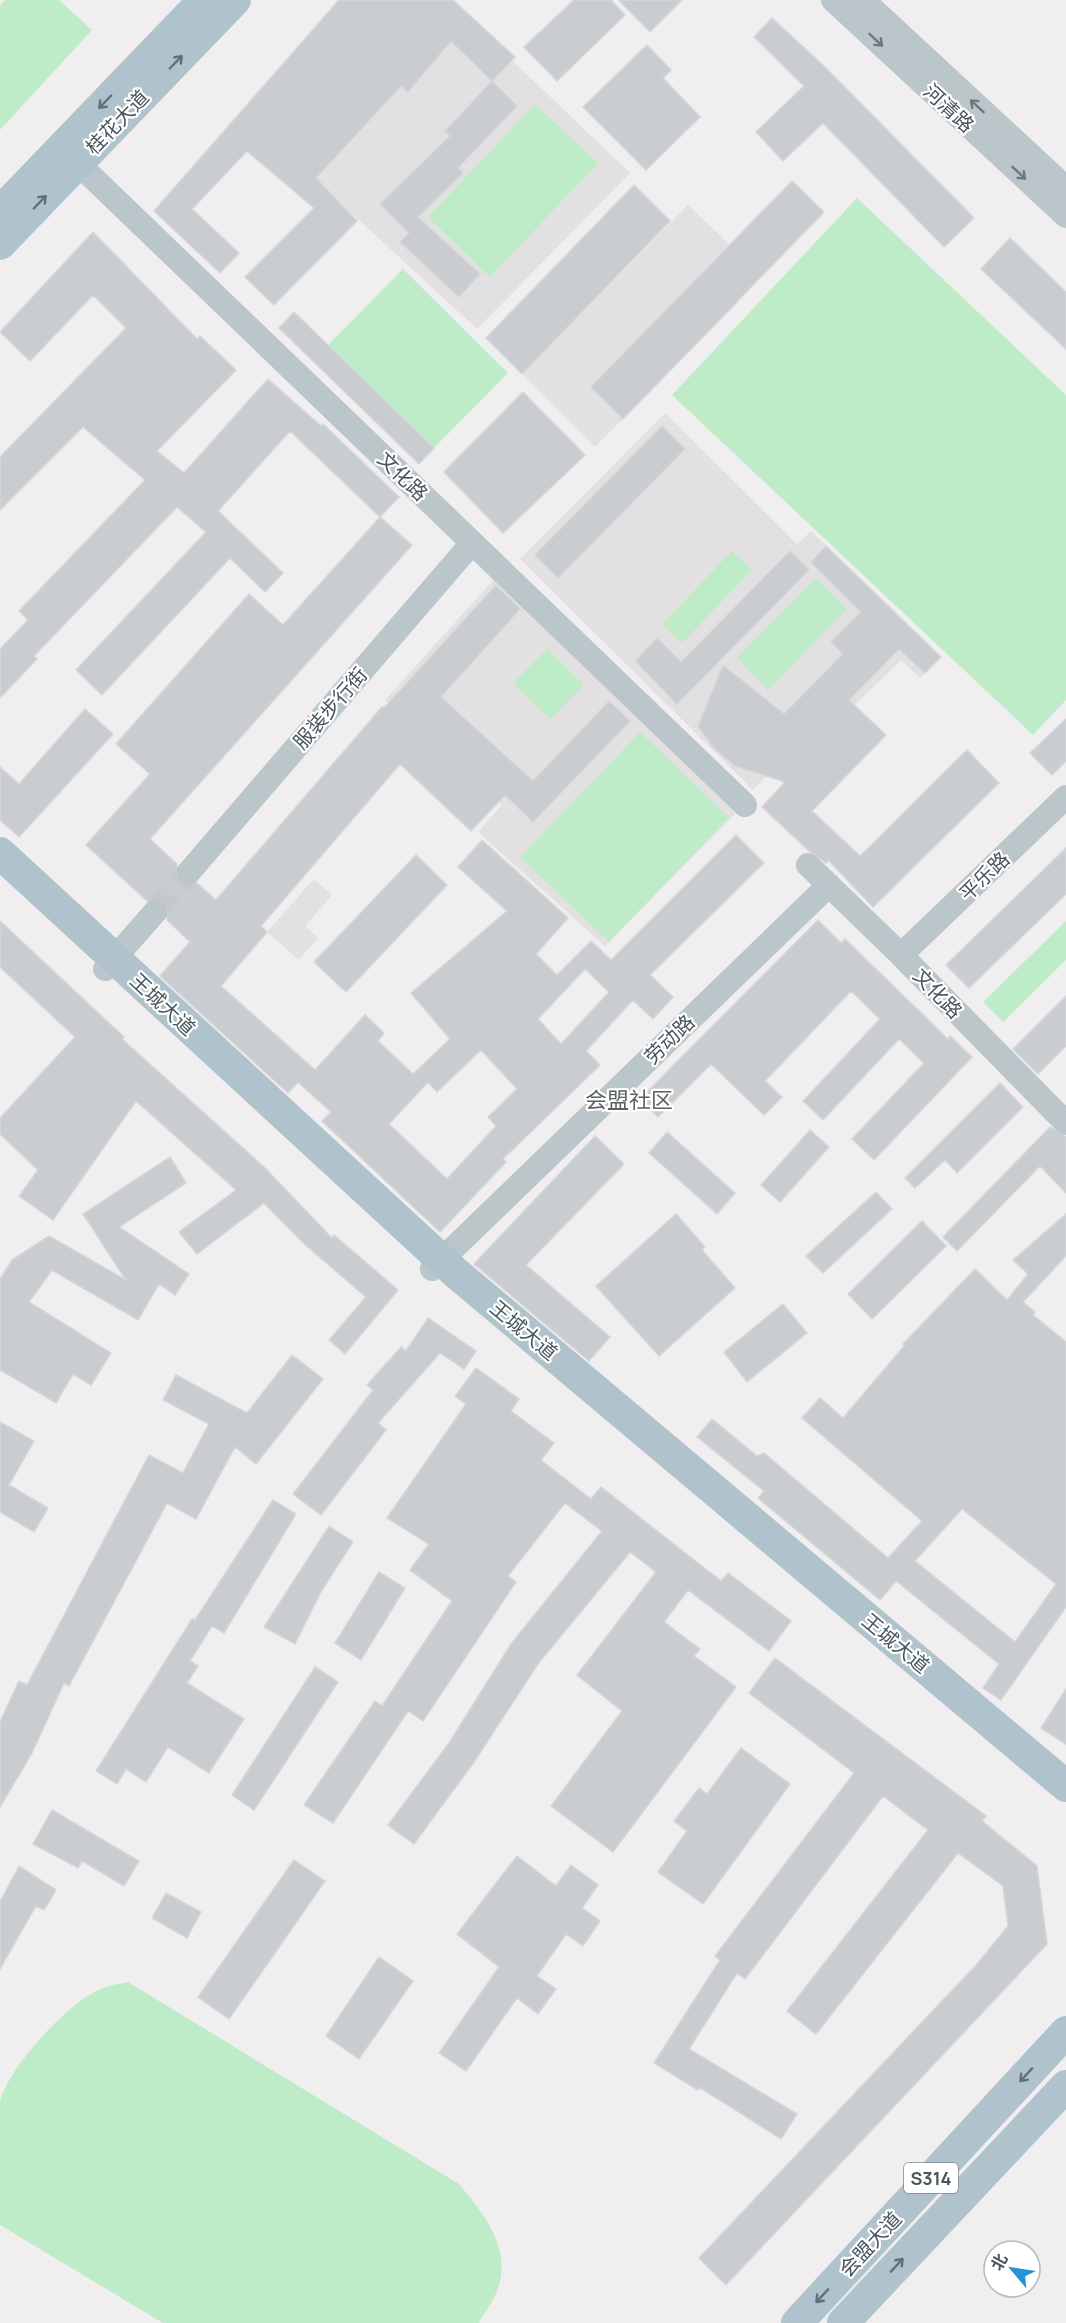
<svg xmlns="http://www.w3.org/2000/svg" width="1066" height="2323" viewBox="0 0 1066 2323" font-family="Manrope,'Noto Sans SC',sans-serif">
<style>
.education{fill:#e2e0e0}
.green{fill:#bfecc8}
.building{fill:#c9cdd0;stroke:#d3d6da;stroke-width:1.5;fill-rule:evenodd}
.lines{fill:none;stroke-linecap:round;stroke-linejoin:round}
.minor-tunnel{stroke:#c7c8ca;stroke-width:24;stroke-dasharray:24 12;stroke-linecap:butt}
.minor{stroke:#bbc6cb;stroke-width:24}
.major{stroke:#b0c3cc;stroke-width:32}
.oneway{stroke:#6a777d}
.oneway2{stroke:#627077}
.labels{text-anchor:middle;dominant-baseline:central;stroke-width:4.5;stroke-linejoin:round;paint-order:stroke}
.shield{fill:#fff;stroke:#7f888c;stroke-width:1.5}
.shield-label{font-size:18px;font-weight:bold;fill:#48555b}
.street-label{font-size:20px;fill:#48555b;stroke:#fff}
.quarter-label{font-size:22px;fill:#5b6063;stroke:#fff}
</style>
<rect width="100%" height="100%" fill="#f1eeef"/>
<path class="education" d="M449,0L630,173L477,329L297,163Z
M688,205L729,244L705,269L739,302L595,447L522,374Z
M665,413L797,544L811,531L941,657L920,678L901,660L798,761L789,752L753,790L520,559Z
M497,576L736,813L605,946L478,832L502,805L385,700Z
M314,879L332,895L305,926L318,938L299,960L267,932Z"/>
<path class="green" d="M5,0H59L92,30L0,130V5Z
M535,104L598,163L490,277L428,217Z
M857,198L1066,395V700L1033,735L672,395Z
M403,269L508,373L434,448L328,345Z
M732,551L752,570L682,643L662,624Z
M816,578L847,609L768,690L737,658Z
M547,649L584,685L550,719L513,683Z
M640,732L729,817L609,942L520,857Z
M1066,921V960L1003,1022L983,1002Z
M128,1982L459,2184C484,2214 513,2249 497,2291C493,2302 484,2313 479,2323H163L0,2225V2102C7,2069 69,2001 101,1989C109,1985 119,1984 128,1982Z"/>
<path class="building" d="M339,0H453L515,57L492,81L451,41L408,92L401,86L316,178L357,221L274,305L245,277L314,208L247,151L192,209L239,253L220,273L154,211Z
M574,0H611L625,15L557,81L524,47Z
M619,0H682L650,32Z
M772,18L825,67L974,218L944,247L823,123L783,161L756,132L804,86L754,37Z
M647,45L671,70L663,78L700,117L646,170L583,107Z
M492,81L517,106L458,168L463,173L418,217L480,274L459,297L400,242L409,233L380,204L450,136L445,131Z
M792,181L824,212L623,419L591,387Z
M634,185L670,221L522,374L486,338Z
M93,232L197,339L200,336L236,370L157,451L184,473L268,379L321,426L323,424L399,497L380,517L290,431L218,511L283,573L265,592L230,558L102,695L76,670L206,532L177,507L34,656L37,659L0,698V649L28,620L19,611L145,480L83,427L0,510V457L126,328L93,295L30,361L0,332Z
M1010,238L1066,292V349L981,269Z
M294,312L434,448L419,464L279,328Z
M523,392L585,455L503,533L444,472Z
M662,426L685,449L558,578L535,555Z
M380,517L412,545L150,839L177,864L175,876L180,883L187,886L197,883L216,900L382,707L384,708L496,585L520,609L441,697L533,781L609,701L630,721L533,822L505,795L471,831L400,764L261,926L267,932L221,986L315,1070L365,1015L384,1033L378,1041L413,1074L450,1039L411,993L507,911L458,867L482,840L568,918L536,954L557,975L591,941L611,960L736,835L764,863L650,975L673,997L653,1019L633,1000L586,1051L600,1065L503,1159L506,1162L440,1232L322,1121L331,1112L298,1082L288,1093L160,976L190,942L167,920L169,908L165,902L157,898L147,901L86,845L150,774L116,744L249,594L283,625ZM585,969L609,992L561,1044L538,1019ZM481,1050L517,1089L488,1117L496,1126L447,1179L389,1124L428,1082L437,1092Z
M826,546L941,657L925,673L899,649L849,700L886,735L812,811L860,856L967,750L999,783L873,907L828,860L826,863L809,851L762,807L785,782L735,766L714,748L698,726L723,665L784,714L843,654L831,642L861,612L811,562Z
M790,551L809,570L677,704L635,661L657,638L681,662Z
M85,709L113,734L19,837L0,820V767L19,784Z
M1066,719V761L1052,775L1030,753Z
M1066,848V894L969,988L946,965Z
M416,855L447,885L346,992L314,962Z
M818,920L841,943L845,939L948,1039L950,1036L972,1057L874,1160L852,1139L924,1063L899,1039L823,1120L803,1101L880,1019L851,991L765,1081L782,1097L764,1115L711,1064L658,1117L640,1099Z
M0,921L124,1037L122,1039L265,1168L332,1238L334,1235L398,1290L345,1354L329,1340L366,1297L302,1242L264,1203L197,1254L179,1232L236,1190L136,1101L53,1220L19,1196L38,1170L0,1134V1118L75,1037L0,967Z
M1066,996V1046L1038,1074L1013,1049Z
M1000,1083L1023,1107L957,1173L945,1160L915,1188L905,1178Z
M1050,1127L1066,1137V1193L1040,1166L957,1251L943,1237Z
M810,1130L829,1147L780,1202L761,1185Z
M667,1132L735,1193L717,1214L649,1153Z
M595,1136L624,1164L526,1265L610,1337L589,1361L474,1264Z
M170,1157L186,1183L119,1227L189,1274L175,1295L159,1284L138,1320L52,1270L29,1302L111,1353L91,1385L73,1374L56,1403L0,1370V1279L12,1260L49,1236L126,1280L83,1214Z
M876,1192L892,1209L823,1273L806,1256Z
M676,1214L705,1247L702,1250L735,1288L659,1356L596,1286Z
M1066,1214V1256L1023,1302L1035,1312L1033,1315L1066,1342V1607L1001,1700L983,1688L999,1664L896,1581L880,1600L758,1498L764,1491L697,1437L712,1419L757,1456L764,1453L888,1558L922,1521L802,1418L820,1398L843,1418L905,1345L903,1344L975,1269L1007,1300L1028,1274L1013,1260ZM962,1509L1056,1584L1015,1642L915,1561Z
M922,1221L946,1246L872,1319L848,1294Z
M783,1304L807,1333L747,1382L724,1352Z
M428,1318L476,1351L464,1369L440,1353L378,1423L386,1430L321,1515L293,1494L373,1390L367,1385L401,1347L406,1351Z
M292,1355L323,1379L256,1464L235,1447L196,1519L167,1503L69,1686L64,1683L32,1753L0,1807V1722L19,1681L27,1685L149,1455L183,1473L209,1424L163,1400L176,1375L247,1413Z
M476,1368L519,1399L511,1411L554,1443L541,1460L591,1499L601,1487L721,1581L728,1573L791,1621L769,1651L688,1590L664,1622L700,1649L694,1656L736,1687L613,1852L551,1806L622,1711L577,1675L656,1572L630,1552L538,1664L474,1762L414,1844L388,1825L449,1743L511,1644L602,1531L565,1503L508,1576L516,1582L423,1721L408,1711L333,1823L304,1805L375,1701L382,1706L452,1601L410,1570L429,1544L387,1518L466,1404L455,1396Z
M0,1422L34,1441L9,1485L48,1508L34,1532L0,1512Z
M273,1500L296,1514L224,1633L212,1626L190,1661L198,1666L187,1683L244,1719L209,1773L168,1747L146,1782L126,1769L117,1784L96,1771L192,1619L195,1620Z
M329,1526L353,1542L322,1590L295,1644L264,1627Z
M379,1572L405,1588L361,1660L335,1643Z
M775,1658L986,1816L982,1821L1037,1866L1047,1944L726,2285L699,2258L978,1963L1008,1926L1003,1886L958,1853L816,2034L787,2011L928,1830L883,1796L745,1979L737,1973L689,2049L797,2114L781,2139L699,2087L698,2090L654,2063L720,1960L715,1956L854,1773L749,1693Z
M315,1667L338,1682L254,1810L232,1795Z
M1066,1689V1744L1041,1728Z
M741,1748L790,1784L703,1904L658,1872L687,1831L674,1821L699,1788L707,1794Z
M52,1810L139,1861L124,1886L82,1861L78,1868L33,1844Z
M517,1856L556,1886L571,1865L598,1885L582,1908L600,1921L583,1946L566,1934L537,1976L556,1989L538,2014L517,1998L466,2071L439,2053L499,1967L457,1934Z
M294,1860L325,1881L229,2019L198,1997Z
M19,1866L56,1890L44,1910L36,1906L0,1969V1902Z
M166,1893L201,1912L187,1938L152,1918Z
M379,1957L413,1981L359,2059L326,2036Z"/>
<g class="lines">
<path class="minor-tunnel" d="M155,912L189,872"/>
<path class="minor" d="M833,0L1066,216
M863,0L1066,188
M65,151L745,805
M808,865L901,955L1066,1123
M189,872L472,543
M901,955L1066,797
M105,969L155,912
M432,1269L829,885"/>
<path class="major" d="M0,212L204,0
M0,244L235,0
M0,853L456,1273L1066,1786
M797,2323L1066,2032
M843,2323L1066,2086"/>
</g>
<defs><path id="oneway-shaft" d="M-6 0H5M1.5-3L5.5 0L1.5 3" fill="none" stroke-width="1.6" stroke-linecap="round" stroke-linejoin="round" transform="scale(1.5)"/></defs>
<g class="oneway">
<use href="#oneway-shaft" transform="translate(876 40) rotate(43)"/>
<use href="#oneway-shaft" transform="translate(977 106) rotate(-137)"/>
<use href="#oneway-shaft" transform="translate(1019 173) rotate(43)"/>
</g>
<g class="oneway2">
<use href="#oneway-shaft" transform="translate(176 62) rotate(-46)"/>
<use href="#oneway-shaft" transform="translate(105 102) rotate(134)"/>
<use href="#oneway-shaft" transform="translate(40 202) rotate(-46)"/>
<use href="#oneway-shaft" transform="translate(1026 2075) rotate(133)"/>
<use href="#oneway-shaft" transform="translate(897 2265) rotate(-47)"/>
<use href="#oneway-shaft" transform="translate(822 2296) rotate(133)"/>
</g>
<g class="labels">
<rect class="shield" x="904" y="2163" width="54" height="30" rx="4.5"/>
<g class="shield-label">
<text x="931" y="2178">S314</text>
</g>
<g class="street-label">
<text transform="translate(949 108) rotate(43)">河清路</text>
<text transform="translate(117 122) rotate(-46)">桂花大道</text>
<text transform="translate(403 476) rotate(44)">文化路</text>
<text transform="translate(330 708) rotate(-49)">服装步行街</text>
<text transform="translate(984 876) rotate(-44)">平乐路</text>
<text transform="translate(938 993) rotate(46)">文化路</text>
<text transform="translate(163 1004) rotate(43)">王城大道</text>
<text transform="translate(669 1039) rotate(-44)">劳动路</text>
<text transform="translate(524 1330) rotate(40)">王城大道</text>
<text transform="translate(896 1643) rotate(40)">王城大道</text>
<text transform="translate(870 2244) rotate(-47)">会盟大道</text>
</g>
<g class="quarter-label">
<text x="629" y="1100">会盟社区</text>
</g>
</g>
<g transform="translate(1012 2269) rotate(299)"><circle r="28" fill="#ffffff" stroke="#b6bbbd" stroke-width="1.5"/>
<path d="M0-4.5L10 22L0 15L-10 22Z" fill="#2395d6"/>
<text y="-9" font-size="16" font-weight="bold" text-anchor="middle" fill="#48555b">北</text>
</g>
</svg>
